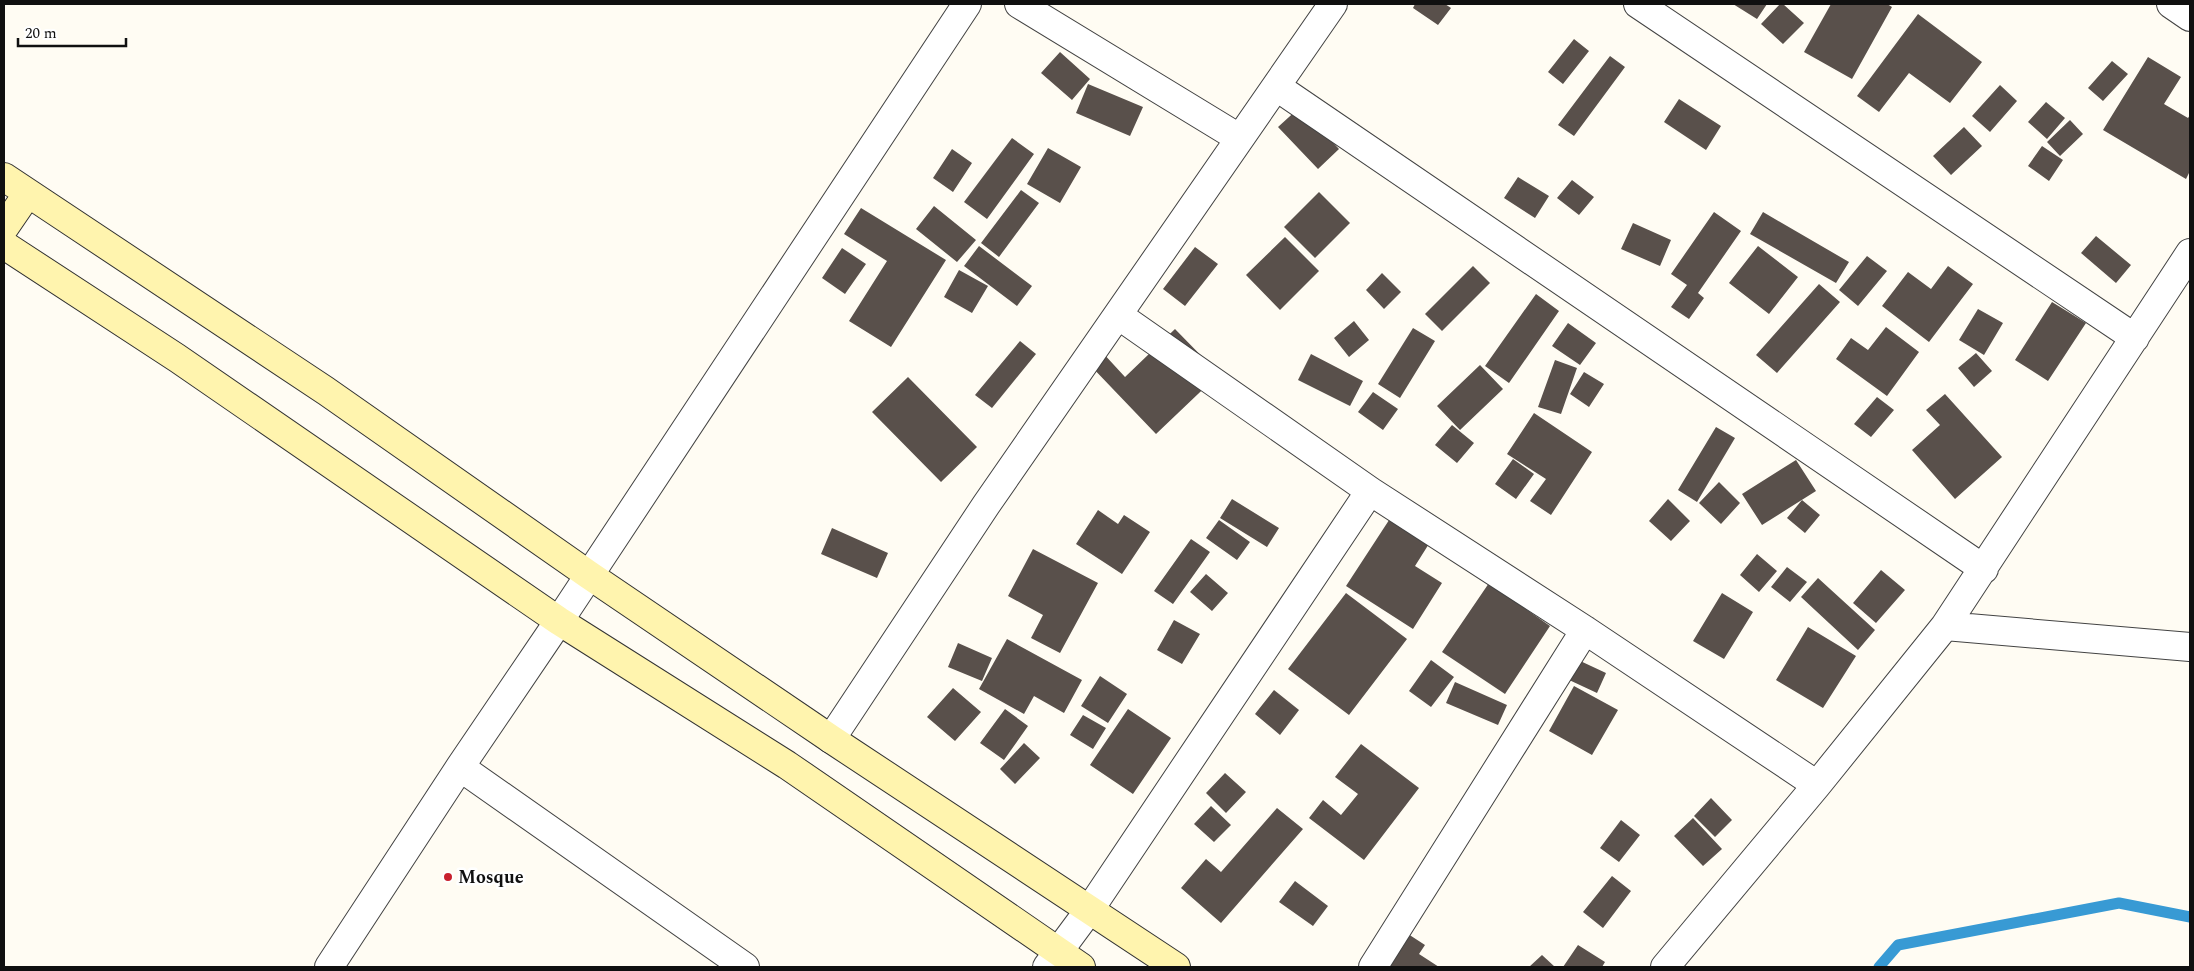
<svg xmlns="http://www.w3.org/2000/svg" width="2194" height="971" viewBox="0 0 2194 971" font-family="Spectral,serif">
<style>
.lines{fill:none;stroke-linecap:round;stroke-linejoin:round}
.stream{stroke:#389ad4;stroke-width:11}
.building{fill:#59504b}
.minor-casing{stroke:#434343;stroke-width:30}
.tertiary-casing{stroke:#434343;stroke-width:30}
.secondary-casing{stroke:#323232;stroke-width:30}
.minor{stroke:#fff;stroke-width:28}
.tertiary{stroke:#fff;stroke-width:28}
.secondary{stroke:#fff4ae;stroke-width:28}
.poi-dot{fill:#c8202d;stroke:#fff;stroke-width:2}
.labels{text-anchor:middle;dominant-baseline:central;stroke-width:5;stroke-linejoin:round;paint-order:stroke}
.poi-label{font-size:18px;font-weight:bold;fill:#101010;stroke:#fff;text-anchor:start}
</style>
<rect width="100%" height="100%" fill="#fffcf3"/>
<g class="lines">
<path class="stream" d="M1879,967L1898,945L2119,903L2190,917"/>
</g>
<path class="building" d="M1415,4H1445L1451,8L1438,25L1413,8Z
M1733,4H1767L1757,19Z
M1780,4H1783L1804,23L1783,44L1761,24Z
M1831,4H1887L1892,7L1852,79L1804,52Z
M1918,14L1982,62L1950,103L1909,73L1879,112L1857,96Z
M1574,39L1589,51L1563,84L1548,72Z
M1060,52L1090,79L1072,100L1041,73Z
M1610,56L1625,67L1574,136L1558,125Z
M2148,57L2181,77L2164,104L2188,118L2190,115V171L2186,179L2103,130Z
M2112,61L2128,74L2103,101L2088,88Z
M1088,84L1143,107L1130,136L1076,113Z
M2000,85L2017,101L1990,132L1972,116Z
M1679,99L1721,126L1706,150L1664,122Z
M2046,102L2065,118L2047,139L2028,122Z
M1300,107L1339,149L1318,169L1278,127Z
M2070,120L2083,134L2060,156L2047,142Z
M1964,127L1982,146L1951,175L1933,156Z
M1012,138L1034,154L987,219L964,202Z
M2042,146L2063,160L2049,181L2028,166Z
M1048,148L1081,167L1060,203L1027,184Z
M952,149L972,163L953,192L933,178Z
M1518,177L1549,196L1535,218L1504,198Z
M1572,180L1594,197L1579,215L1557,198Z
M1021,190L1039,203L999,257L981,243Z
M1319,192L1350,223L1315,258L1284,227Z
M934,206L976,240L957,262L916,229Z
M861,208L946,260L891,347L849,321L887,261L844,234Z
M1714,212L1741,231L1698,293L1704,298L1689,319L1671,307L1687,285L1671,274Z
M1763,212L1849,262L1836,283L1750,234Z
M1633,223L1671,240L1660,266L1621,249Z
M2096,236L2131,265L2116,283L2081,253Z
M1285,237L1319,271L1280,310L1246,275Z
M979,246L1032,286L1017,306L964,266Z
M1758,246L1798,277L1769,314L1729,283Z
M1195,247L1218,264L1185,306L1163,289Z
M842,248L866,264L845,294L822,278Z
M1867,256L1887,271L1858,306L1839,290Z
M1473,266L1490,283L1442,331L1425,314Z
M1948,266L1973,284L1929,342L1882,306L1908,272L1931,289Z
M959,270L988,286L972,313L944,297Z
M1382,273L1401,292L1384,309L1366,290Z
M1819,284L1840,302L1777,373L1756,355Z
M1536,294L1559,311L1509,383L1485,366Z
M2052,302L2086,323L2048,381L2015,360Z
M1978,309L2003,323L1984,355L1959,340Z
M1354,321L1369,340L1349,357L1334,338Z
M1568,323L1596,343L1580,365L1552,346Z
M1886,327L1919,352L1887,396L1836,359L1851,338L1868,350Z
M1413,328L1435,341L1400,398L1378,384Z
M1175,329L1219,374L1156,434L1089,364L1102,352L1125,377Z
M1020,341L1036,354L992,408L975,395Z
M1976,353L1992,371L1974,387L1958,368Z
M1311,354L1363,381L1350,406L1298,380Z
M1555,360L1577,368L1561,414L1538,407Z
M1480,365L1503,389L1460,430L1437,406Z
M1584,372L1604,384L1589,407L1570,394Z
M908,377L977,447L941,482L872,412Z
M1373,392L1398,409L1383,430L1358,412Z
M1945,394L2002,457L1955,499L1912,450L1940,425L1926,410Z
M1877,397L1894,410L1871,437L1854,424Z
M1534,413L1592,452L1551,515L1530,501L1546,479L1507,454Z
M1452,425L1474,443L1457,463L1435,445Z
M1716,427L1735,438L1697,502L1678,490Z
M1513,459L1534,474L1516,499L1495,484Z
M1796,460L1816,491L1762,525L1742,494Z
M1719,482L1740,503L1721,524L1699,503Z
M1232,499L1279,528L1267,547L1220,518Z
M1668,499L1690,521L1671,541L1649,521Z
M1802,500L1820,515L1805,533L1787,518Z
M1098,510L1118,524L1124,515L1150,532L1122,574L1076,544Z
M1393,514L1432,539L1415,566L1442,583L1413,629L1346,586Z
M1219,520L1250,542L1237,560L1206,538Z
M832,528L888,553L877,578L821,554Z
M1191,539L1210,552L1173,604L1154,591Z
M1033,549L1098,583L1060,653L1031,638L1043,615L1008,596Z
M1757,554L1777,571L1759,592L1740,575Z
M1787,567L1807,582L1790,602L1771,587Z
M1881,570L1905,590L1876,623L1853,603Z
M1206,574L1228,593L1212,611L1190,592Z
M1818,578L1875,630L1858,650L1801,597Z
M1489,583L1550,626L1505,694L1442,652Z
M1346,593L1407,639L1349,715L1288,669Z
M1722,593L1753,612L1724,659L1693,641Z
M1174,620L1200,634L1182,664L1157,650Z
M1808,627L1856,656L1823,708L1776,680Z
M1007,639L1082,680L1064,713L1034,696L1024,714L979,689Z
M958,643L992,658L982,681L948,667Z
M1576,659L1606,673L1597,693L1567,679Z
M1431,660L1454,677L1431,707L1409,691Z
M1100,676L1127,694L1108,723L1081,706Z
M1455,682L1507,705L1498,725L1446,703Z
M1574,686L1618,710L1592,755L1549,731Z
M953,688L981,712L955,741L927,717Z
M1274,690L1299,710L1280,735L1255,714Z
M1005,709L1028,726L1004,760L980,743Z
M1128,709L1171,738L1133,794L1090,765Z
M1083,715L1106,728L1093,749L1070,735Z
M1024,743L1040,758L1015,784L1000,769Z
M1361,744L1419,788L1364,860L1309,818L1323,800L1341,815L1358,794L1335,777Z
M1225,773L1246,792L1226,813L1206,793Z
M1711,798L1732,820L1715,837L1694,816Z
M1211,806L1231,825L1214,842L1194,824Z
M1277,808L1303,829L1221,923L1181,888L1206,859L1221,872Z
M1693,818L1722,849L1703,866L1674,836Z
M1621,820L1640,835L1619,862L1600,848Z
M1612,876L1631,891L1603,928L1583,912Z
M1295,881L1328,906L1313,926L1279,902Z
M1405,932L1425,945L1419,954L1439,967H1383Z
M1578,945L1605,962L1602,967H1563Z
M1542,955L1555,967H1529Z"/>
<g class="lines">
<defs>
<path id="minor" d="M1019,4L1239,138
M1638,4L2135,338
M2171,4L2190,17
M1277,87L1984,569
M1118,315L1370,491L1585,630L1817,785
M1945,626L2190,253
M831,739L986,505L1333,4
M460,767L745,967
M329,967L460,767L559,621
M1047,967L1090,909L1370,491
M1373,967L1585,630
M1665,967L1817,785L1945,626L2190,647"/>
<path id="tertiary" d="M559,621L967,4"/>
<path id="secondary" d="M4,177L326,391L589,575L831,739L1176,967
M4,228L28,193
M4,245L177,358L559,621L787,765L1081,967"/>
</defs>
<use href="#minor" class="minor-casing"/>
<use href="#tertiary" class="tertiary-casing"/>
<use href="#secondary" class="secondary-casing"/>
<use href="#minor" class="minor"/>
<use href="#tertiary" class="tertiary"/>
<use href="#secondary" class="secondary"/>
</g>
<circle class="poi-dot" cx="448" cy="877" r="5"/>
<g class="labels">
<g class="poi-label">
<text x="458" y="877">Mosque</text>
</g>
</g>
<rect width="2194" height="971" fill="none" stroke="#101010" stroke-width="10"/>
<path d="M18 38v8h108v-8" fill="none" stroke="#101010" stroke-width="2.5"/>
<text x="25" y="38" font-size="15" fill="#101010" stroke="#ffffff" stroke-width="4" paint-order="stroke">20 m</text>
</svg>
